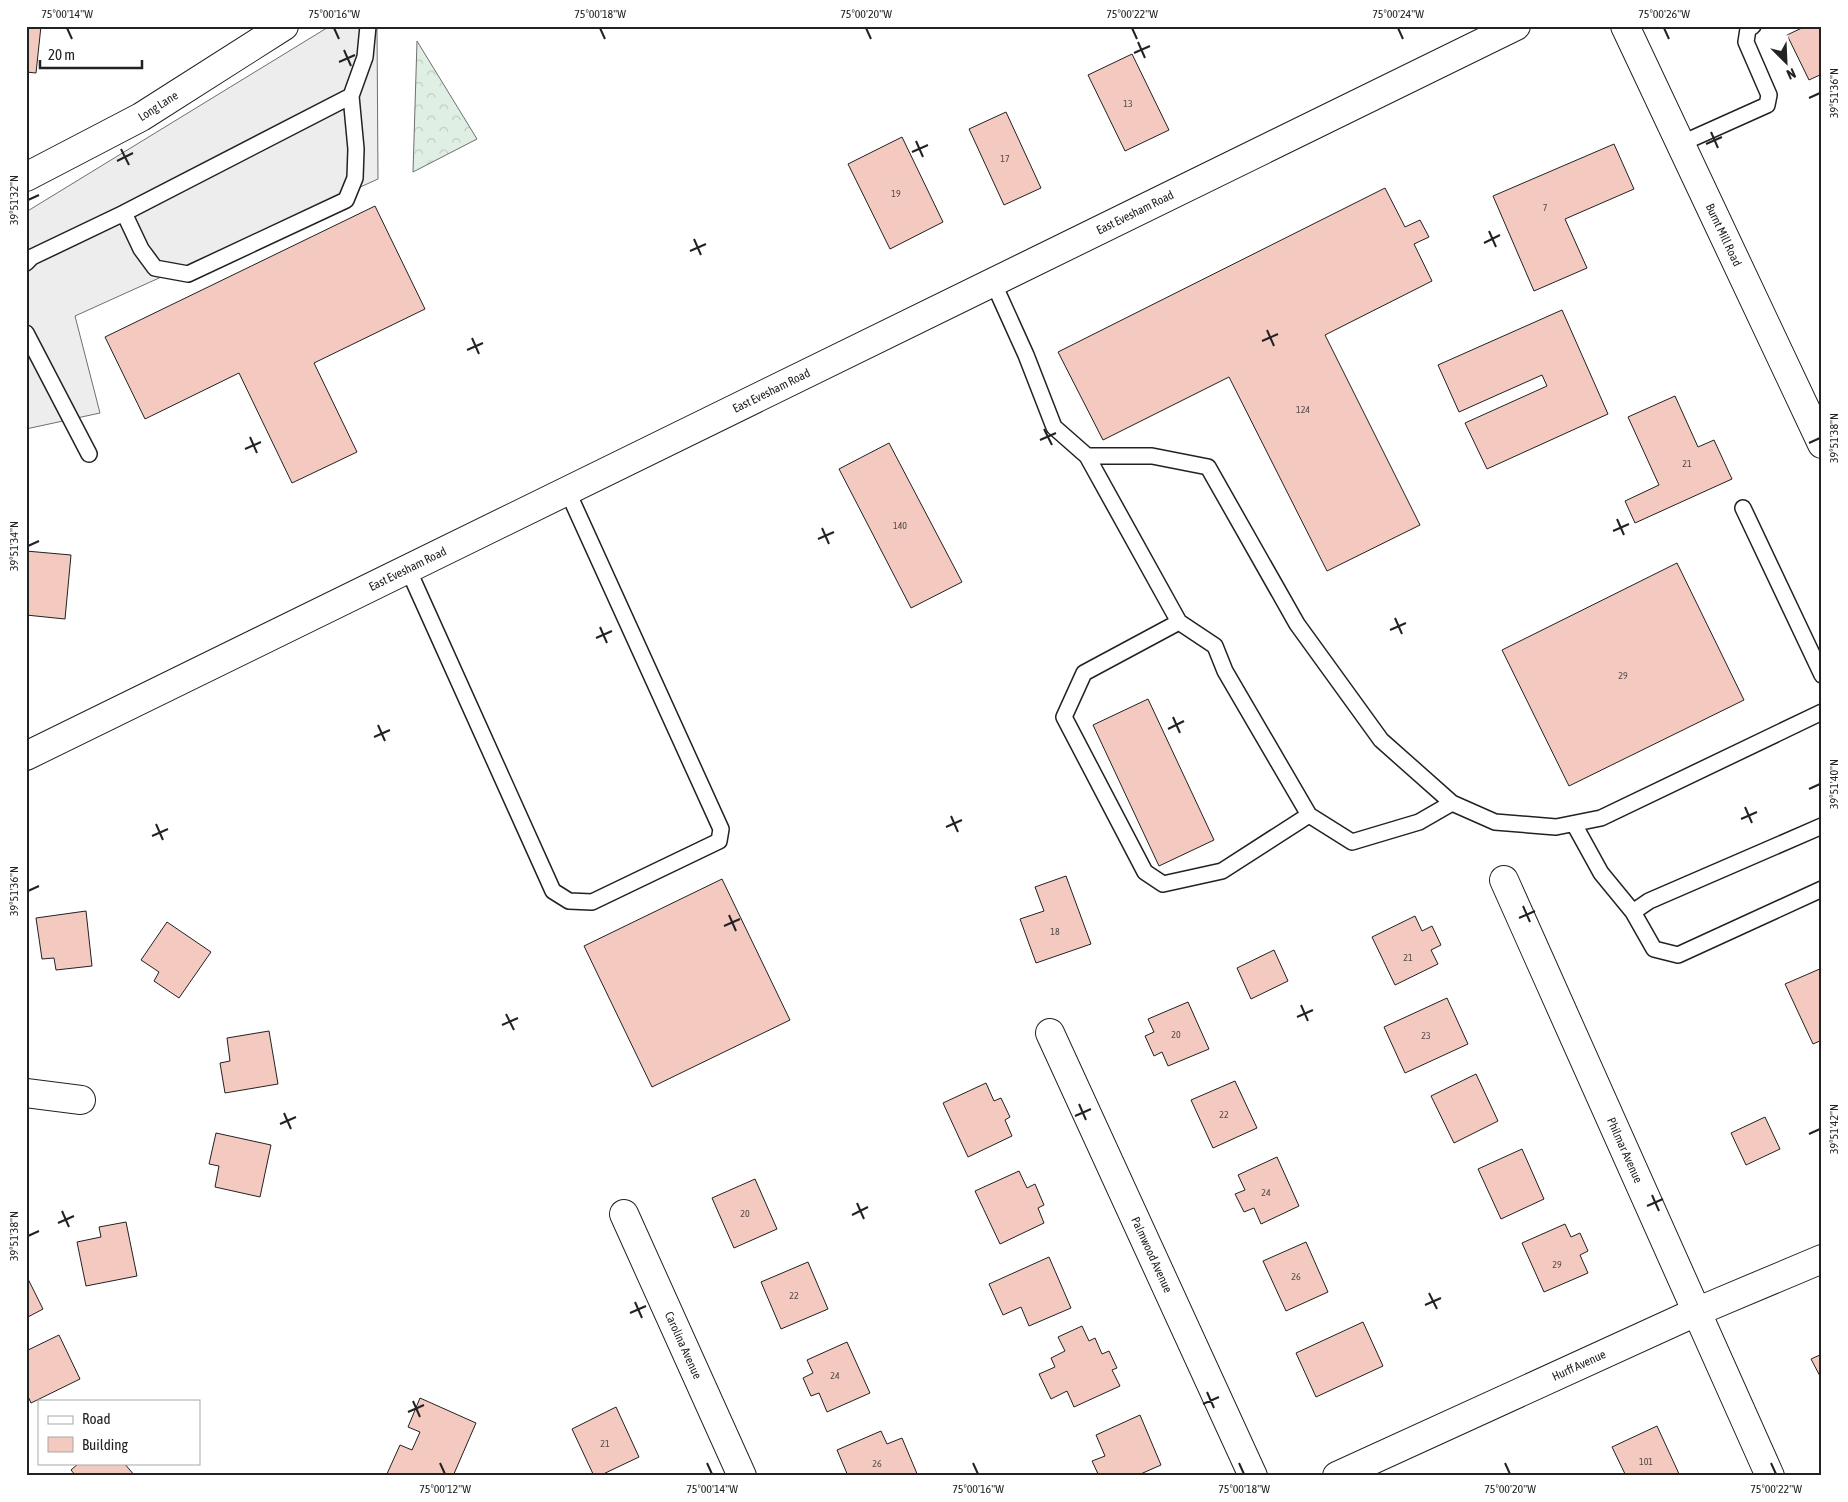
<svg xmlns="http://www.w3.org/2000/svg" width="1848" height="1502" viewBox="0 0 1848 1502" font-family="'Asap Condensed',sans-serif">
<style>
.forest{fill:url(#forest-crowns);stroke:#6f6f6f}
.parking{fill:#ededed;stroke:#6f6f6f}
.building{fill:#f3c9c0;stroke:#222}
.lines{fill:none;stroke-linecap:round;stroke-linejoin:round}
.lane-casing{stroke:#222;stroke-width:18}
.street-casing{stroke:#222;stroke-width:30}
.secondary-casing{stroke:#222;stroke-width:30}
.primary-casing{stroke:#222;stroke-width:30}
.lane{stroke:#fff;stroke-width:15}
.street{stroke:#fff;stroke-width:28}
.secondary{stroke:#fff;stroke-width:28}
.primary{stroke:#fff;stroke-width:28}
.ticks{fill:none;stroke:#222;stroke-width:2}
.labels{text-anchor:middle;dominant-baseline:central;stroke-width:4;stroke-linejoin:round;paint-order:stroke}
.number-label{font-size:10px;fill:#564c4a}
.street-label{font-size:12px;fill:#222;stroke:#fff}
.neatline{fill:none;stroke:#222;stroke-width:2}
.ticks-label{font-size:12px;text-anchor:middle;fill:#222}
</style>
<defs>
<pattern id="forest-crowns" width="20" height="18" patternUnits="userSpaceOnUse" patternTransform="scale(1.25)"><rect width="20" height="18" fill="#e0efe3"/><path d="M2 6a3 3 0 1 1 6 0M12 15a3 3 0 1 1 6 0" fill="none" stroke="#c0cdc2"/></pattern>
</defs>
<rect width="100%" height="100%" fill="#fff"/>
<path class="forest" d="M417,41L477,139L413,172Z"/>
<path class="parking" d="M330,26H377L378,179L75,316L100,413L26,429V212Z"/>
<path class="building" d="M26,26H41L36,73L26,72Z
M1806,26H1822V74L1809,80L1787,35Z
M1132,54L1169,130L1125,151L1088,75Z
M1006,112L1041,188L1004,205L969,129Z
M902,137L943,222L890,249L848,164Z
M1614,144L1634,189L1565,219L1587,268L1534,291L1493,196Z
M1385,188L1405,227L1420,220L1429,237L1414,244L1432,281L1325,335L1420,525L1327,571L1229,377L1103,440L1058,352Z
M375,206L425,309L314,363L357,452L292,483L239,373L145,419L105,337Z
M1562,310L1608,414L1487,469L1465,423L1547,386L1542,375L1459,412L1438,365Z
M1675,396L1698,447L1714,440L1732,479L1635,523L1625,501L1659,485L1628,417Z
M889,443L962,582L911,608L839,469Z
M26,551L71,555L65,619L26,615Z
M1677,563L1744,700L1569,786L1502,650Z
M1148,699L1214,840L1159,866L1093,725Z
M1066,876L1091,944L1036,963L1020,919L1044,911L1035,887Z
M722,879L790,1020L652,1087L584,946Z
M86,911L92,966L56,970L54,958L42,959L36,918Z
M1415,916L1422,931L1432,926L1441,945L1431,950L1438,964L1395,985L1372,937Z
M167,922L211,952L179,998L154,981L159,972L141,960Z
M1274,950L1288,981L1251,999L1237,968Z
M1822,968V1040L1813,1044L1785,984Z
M1447,998L1468,1044L1405,1073L1384,1027Z
M1188,1002L1209,1049L1168,1066L1162,1052L1154,1056L1145,1036L1154,1032L1148,1019Z
M269,1031L278,1084L225,1093L220,1063L230,1061L227,1038Z
M1476,1074L1498,1121L1454,1143L1431,1096Z
M1235,1081L1257,1128L1213,1148L1191,1100Z
M986,1083L994,1101L1001,1098L1010,1117L1005,1120L1012,1136L968,1157L943,1103Z
M1765,1117L1780,1149L1746,1165L1731,1133Z
M216,1133L271,1145L260,1197L215,1187L219,1166L209,1164Z
M1522,1149L1544,1199L1501,1219L1478,1169Z
M1277,1157L1299,1206L1261,1224L1254,1208L1244,1212L1235,1194L1245,1190L1238,1175Z
M1019,1171L1027,1188L1035,1184L1044,1205L1038,1208L1044,1223L1000,1244L975,1191Z
M755,1179L777,1229L734,1248L712,1198Z
M126,1222L137,1276L86,1286L77,1242L101,1237L99,1227Z
M1565,1224L1571,1237L1580,1233L1588,1251L1580,1255L1588,1273L1544,1292L1522,1243Z
M1306,1242L1328,1292L1286,1311L1263,1261Z
M1049,1257L1071,1308L1029,1326L1021,1307L1003,1315L989,1284Z
M808,1262L828,1309L781,1329L761,1282Z
M26,1275L43,1309L26,1318Z
M1363,1322L1383,1366L1316,1397L1296,1353Z
M1082,1326L1089,1341L1095,1338L1102,1354L1109,1351L1117,1368L1112,1370L1120,1386L1074,1407L1067,1391L1051,1399L1039,1374L1055,1367L1051,1358L1065,1351L1058,1337Z
M59,1335L80,1379L31,1403L26,1392V1351Z
M847,1342L870,1393L827,1412L819,1393L811,1396L803,1378L813,1373L807,1360Z
M1822,1354V1380L1811,1359Z
M420,1398L476,1423L453,1476H386L400,1445L412,1450L420,1432L408,1427Z
M616,1407L639,1457L599,1476H594L572,1429Z
M1140,1415L1161,1465L1136,1476H1099L1092,1461L1105,1456L1096,1435Z
M1657,1426L1680,1476H1626L1612,1447Z
M881,1431L887,1444L902,1438L918,1476H848L837,1450Z
M79,1463H124L135,1476H76L71,1470Z"/>
<g class="lines">
<defs>
<path id="lane" d="M1680,144L1767,105L1769,95L1746,42L1748,29L1753,26
M124,213L141,249L155,268L188,274L346,200L355,178L356,149L351,96
M26,263L32,257L124,213L351,96L365,57L368,26
M993,282L1026,355L1054,427L1087,456H1152L1208,467L1297,624L1381,740L1452,803L1495,822L1556,827L1601,818L1822,712
M26,333L89,454
M1087,456L1179,622
M1743,508L1822,675
M408,569L553,891L569,901L592,902L719,841L721,829L567,490
M1309,815L1222,871L1163,884L1145,872L1064,717L1084,673L1179,622L1215,646L1225,671L1309,815L1352,842L1419,822L1452,803
M1574,824L1601,873L1633,912
M1822,826L1649,901L1633,912L1654,949L1678,955L1822,889"/>
<g id="street">
<path id="s1" d="M26,177L141,117L284,26"/>
<path id="s2" d="M1504,880L1770,1476"/>
<path id="s3" d="M1050,1033L1253,1476"/>
<path d="M26,1093L81,1100"/>
<path id="s4" d="M624,1214L742,1476"/>
<path id="s5" d="M1337,1476L1696,1312L1822,1259"/>
</g>
<g id="secondary">
<path id="s6" d="M1625,26L1822,444"/>
</g>
<g id="primary">
<path id="s7" d="M26,756L1516,26"/>
</g>
</defs>
<use href="#lane" class="lane-casing"/>
<use href="#street" class="street-casing"/>
<use href="#secondary" class="secondary-casing"/>
<use href="#primary" class="primary-casing"/>
<use href="#lane" class="lane"/>
<use href="#street" class="street"/>
<use href="#secondary" class="secondary"/>
<use href="#primary" class="primary"/>
</g>
<path class="ticks" d="M67,28L72,39M334,28L339,39M600,28L605,39M866,28L871,39M1132,28L1137,39M1398,28L1403,39M1664,28L1669,39M1138,42L1145,58M344,50L351,66M1134,53L1150,46M339,62L355,55M1809,98L1820,93M1711,132L1718,148M916,141L923,157M1706,144L1722,137M121,149L129,165M912,152L928,145M117,161L133,153M28,200L39,195M1489,231L1496,247M694,239L701,255M1484,243L1500,235M690,251L706,244M1267,330L1274,346M472,338L479,354M1262,341L1278,334M467,350L483,343M1044,429L1052,445M250,437L257,453M1040,440L1056,433M1809,443L1820,438M245,449L261,442M1617,519L1624,535M822,528L829,544M1613,531L1629,524M818,539L834,532M28,546L39,541M1395,618L1402,634M600,627L607,643M1390,630L1406,623M596,638L612,631M1173,717L1180,733M378,725L385,741M1168,729L1184,721M374,737L390,730M1809,789L1820,784M1745,807L1752,823M951,816L958,832M1741,819L1757,812M156,824L163,840M946,827L962,820M152,836L168,829M28,891L39,886M1523,906L1530,922M729,915L736,931M1519,918L1535,911M724,926L740,919M1301,1005L1308,1021M506,1014L514,1030M1297,1017L1313,1010M502,1025L518,1018M1079,1104L1086,1120M284,1113L291,1129M1075,1116L1091,1109M280,1124L296,1117M1809,1134L1820,1129M1652,1195L1659,1211M857,1203L864,1219M1647,1206L1663,1199M62,1211L69,1227M852,1215L868,1207M58,1223L74,1216M28,1236L39,1231M1429,1293L1437,1309M635,1302L642,1318M1425,1305L1441,1298M630,1313L646,1306M1207,1392L1214,1408M413,1401L420,1417M1203,1404L1219,1397M408,1412L424,1405M440,1463L445,1474M707,1463L712,1474M973,1463L978,1474M1239,1463L1244,1474M1505,1463L1510,1474M1771,1463L1776,1474"/>
<g class="labels">
<g class="number-label">
<text x="1128" y="103">13</text>
<text x="1005" y="158">17</text>
<text x="896" y="193">19</text>
<text x="1545" y="207">7</text>
<text x="1303" y="409">124</text>
<text x="1687" y="463">21</text>
<text x="900" y="525">140</text>
<text x="1623" y="675">29</text>
<text x="1055" y="931">18</text>
<text x="1408" y="957">21</text>
<text x="1176" y="1034">20</text>
<text x="1426" y="1035">23</text>
<text x="1224" y="1114">22</text>
<text x="1266" y="1192">24</text>
<text x="745" y="1213">20</text>
<text x="1557" y="1264">29</text>
<text x="1296" y="1276">26</text>
<text x="794" y="1295">22</text>
<text x="835" y="1375">24</text>
<text x="605" y="1443">21</text>
<text x="1646" y="1461">101</text>
<text x="877" y="1463">26</text>
</g>
<g class="street-label">
<text stroke="none"><textPath href="#s1" startOffset="150">Long Lane</textPath></text>
<text stroke="none"><textPath href="#s7" startOffset="1235">East Evesham Road</textPath></text>
<text stroke="none"><textPath href="#s6" startOffset="231">Burnt Mill Road</textPath></text>
<text stroke="none"><textPath href="#s7" startOffset="830">East Evesham Road</textPath></text>
<text stroke="none"><textPath href="#s7" startOffset="425">East Evesham Road</textPath></text>
<text stroke="none"><textPath href="#s2" startOffset="296">Philmar Avenue</textPath></text>
<text stroke="none"><textPath href="#s3" startOffset="244">Palmwood Avenue</textPath></text>
<text stroke="none"><textPath href="#s4" startOffset="144">Carolina Avenue</textPath></text>
<text stroke="none"><textPath href="#s5" startOffset="266">Hurff Avenue</textPath></text>
</g>
</g>
<rect width="1848" height="1502" fill="none" stroke="#ffffff" stroke-width="55"/>
<rect x="38" y="1400" width="162" height="65" fill="#ffffff" stroke="#a7a7a7"/>
<rect x="48" y="1416" width="25" height="8" fill="#ffffff" stroke="#a7a7a7"/>
<text x="82" y="1424" font-size="15" fill="#222222">Road</text>
<rect x="48" y="1437" width="25" height="15" fill="#f3c9c0" stroke="#a7a7a7"/>
<text x="82" y="1450" font-size="15" fill="#222222">Building</text>
<g transform="translate(1786 62) rotate(156)" stroke="#ffffff" stroke-width="4" paint-order="stroke">
<path d="M0-4L9 19L0 12L-9 19Z" fill="#222222"/>
<text y="-8" font-size="14" font-weight="bold" text-anchor="middle" fill="#222222">N</text>
</g>
<path d="M40 60v8h102v-8" fill="none" stroke="#222222" stroke-width="2.5"/>
<text x="48" y="60" font-size="15" fill="#222222" stroke="#ffffff" stroke-width="4" paint-order="stroke">20 m</text>
<rect x="28" y="28" width="1792" height="1446" class="neatline"/>
<g class="ticks-label">
<text x="67" y="18">75°00'14"W</text>
<text x="334" y="18">75°00'16"W</text>
<text x="600" y="18">75°00'18"W</text>
<text x="866" y="18">75°00'20"W</text>
<text x="1132" y="18">75°00'22"W</text>
<text x="1398" y="18">75°00'24"W</text>
<text x="1664" y="18">75°00'26"W</text>
<text transform="translate(1834 93) rotate(-90)" y="4">39°51'36"N</text>
<text transform="translate(14 200) rotate(-90)" y="4">39°51'32"N</text>
<text transform="translate(1834 438) rotate(-90)" y="4">39°51'38"N</text>
<text transform="translate(14 546) rotate(-90)" y="4">39°51'34"N</text>
<text transform="translate(1834 784) rotate(-90)" y="4">39°51'40"N</text>
<text transform="translate(14 891) rotate(-90)" y="4">39°51'36"N</text>
<text transform="translate(1834 1129) rotate(-90)" y="4">39°51'42"N</text>
<text transform="translate(14 1236) rotate(-90)" y="4">39°51'38"N</text>
<text x="445" y="1493">75°00'12"W</text>
<text x="712" y="1493">75°00'14"W</text>
<text x="978" y="1493">75°00'16"W</text>
<text x="1244" y="1493">75°00'18"W</text>
<text x="1510" y="1493">75°00'20"W</text>
<text x="1776" y="1493">75°00'22"W</text>
</g>
</svg>
